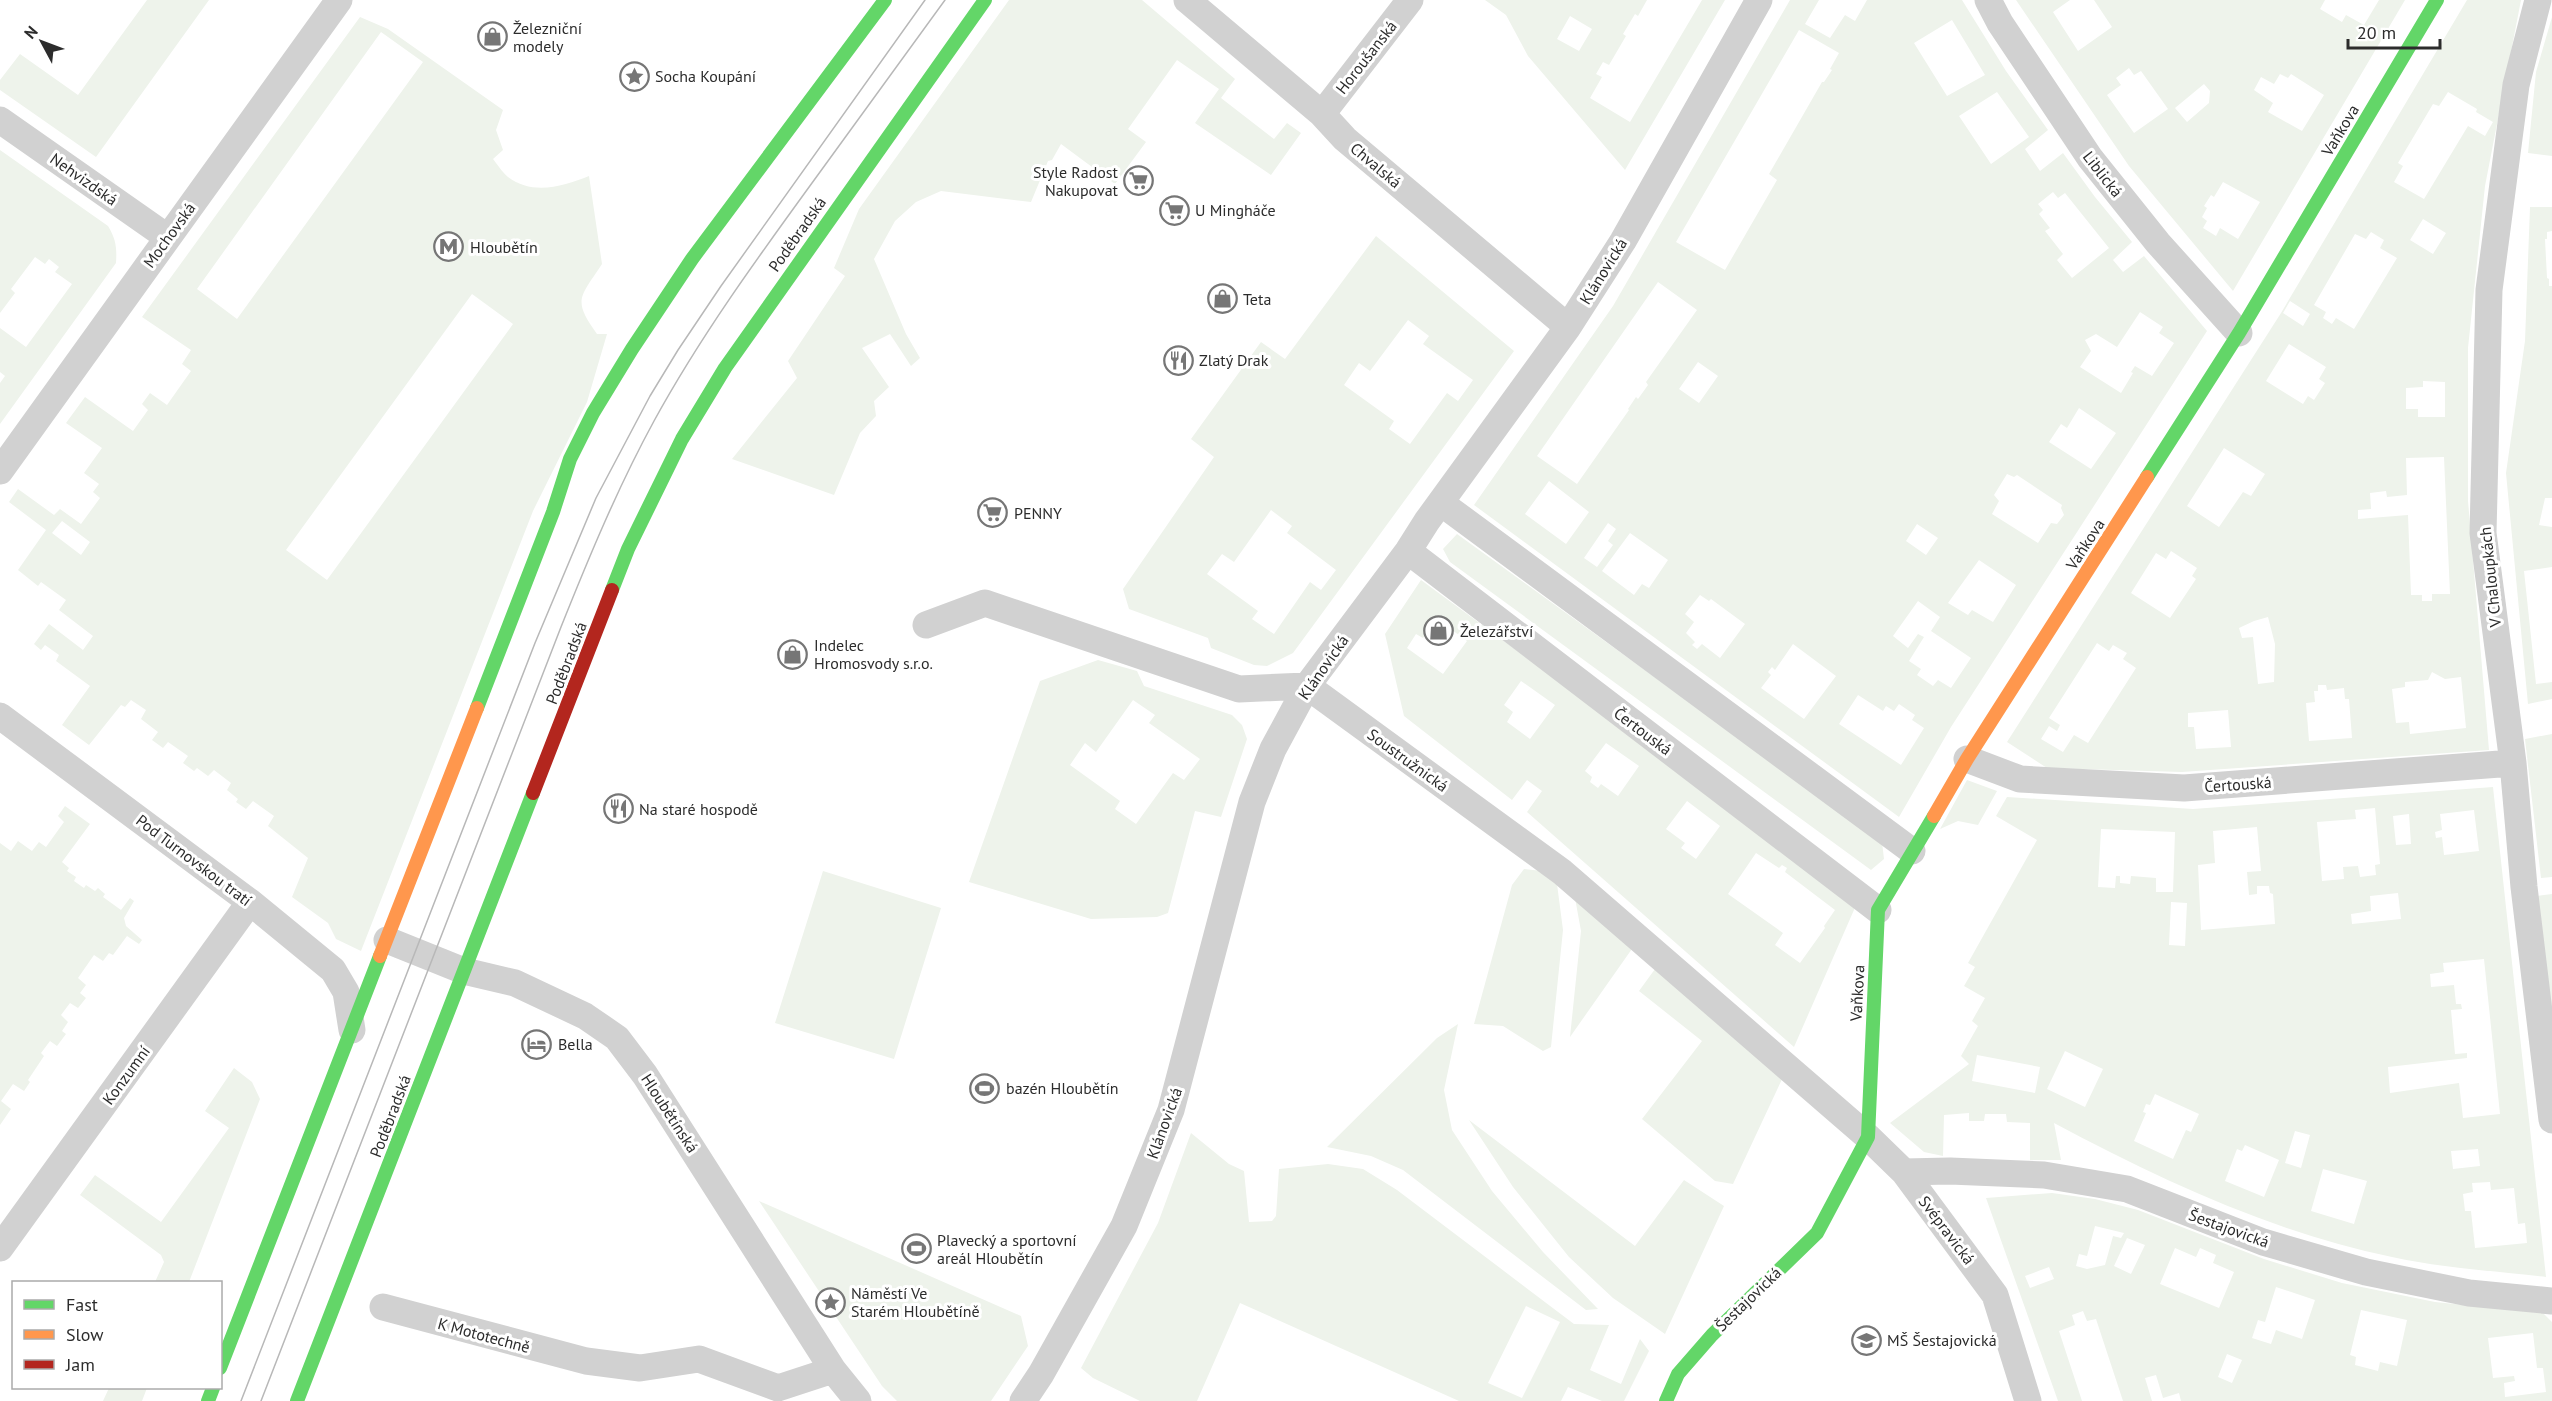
<svg xmlns="http://www.w3.org/2000/svg" width="2552" height="1401" viewBox="0 0 2552 1401" font-family="'PT Sans',sans-serif">
<style>
.green{fill:#eef3eb;fill-rule:evenodd}
.lines{fill:none;stroke-linecap:round;stroke-linejoin:round}
.street{stroke:#d1d1d1;stroke-width:27}
.fast{stroke:#63d668;stroke-width:14}
.slow{stroke:#ff974d;stroke-width:14}
.jam{stroke:#b3261e;stroke-width:14}
.tram{stroke:#b8b8b8;stroke-width:1.5}
.labels{text-anchor:middle;dominant-baseline:central;stroke-width:6;stroke-linejoin:round;paint-order:stroke}
.poi-label{font-size:16px;fill:#2c2c2c;stroke:#fff;text-anchor:start}
.street-label{font-size:16px;fill:#2c2c2c;stroke:#fff}
</style>
<rect width="100%" height="100%" fill="#fff"/>
<path class="green" d="M147,0H209L96,157L0,90V80L20,54L78,95Z
M1009,0H1142L1235,79L1221,98L1274,139L1287,123L1301,133L1271,175L1195,123L1219,89L1177,60L1128,129L1146,142L1115,184L1061,144L1052,160L1048,161L1031,202L941,191L916,202L895,221L874,259L906,334L920,358L911,366L890,334L862,348L889,387L874,401L876,416L860,433L834,495L732,459L797,378L788,361L845,276L834,268L859,209Z
M1485,0H1647L1638,16L1635,14L1623,34L1626,36L1609,65L1603,62L1596,74L1602,77L1590,98L1630,122L1702,0H1725L1625,170L1528,56L1506,15ZM1570,16L1592,29L1579,51L1557,39Z
M1790,0H1819L1805,24L1830,38L1845,15L1855,21L1867,0H1962L2006,71L2048,130L2025,149L2040,171L2063,153L2095,197L2132,242L2113,260L2123,272L2144,256L2207,331L1951,727L1899,817L1474,505L1613,306ZM1952,20L1985,75L1947,96L1914,43ZM1799,30L1839,53L1830,69L1832,70L1824,82H1822L1769,174L1777,180L1725,270L1676,242ZM1997,92L2029,137L1991,164L1959,116ZM2053,192L2058,198L2065,193L2109,248L2072,278L2057,260L2063,254L2045,231L2050,228L2039,214L2043,210L2038,204ZM1658,282L1697,310L1646,382L1648,385L1638,399L1636,397L1628,409L1629,410L1577,484L1537,456ZM2140,312L2163,327L2159,333L2174,343L2152,376L2135,366L2131,372L2133,373L2121,393L2080,367L2091,351L2085,340L2096,334L2117,347ZM1698,362L1718,376L1699,403L1679,389ZM2079,408L2116,433L2091,469L2049,442L2061,424L2067,428ZM2007,474L2014,477L2017,475L2062,505L2061,508L2064,515L2057,524L2051,523L2038,543L1992,514L1999,501L1994,495ZM1549,481L1589,512L1566,544L1525,514ZM1608,523L1616,529L1608,541L1613,545L1597,567L1584,558ZM1917,524L1938,538L1926,555L1906,541ZM1630,533L1668,560L1649,588L1642,584L1634,595L1602,571ZM1979,560L2016,585L1993,622L1972,610L1968,615L1948,603ZM1700,595L1709,601L1711,599L1745,624L1720,658L1702,644L1697,649L1692,645L1695,642L1686,633L1694,622L1685,614ZM1918,601L1940,617L1931,631L1971,658L1951,688L1938,680L1933,686L1917,675L1921,669L1909,661L1924,637L1918,634L1908,648L1893,636ZM1793,644L1836,676L1804,719L1761,688L1771,675L1768,672L1772,667L1775,670ZM1858,695L1883,711L1886,706L1894,711L1899,704L1915,715L1912,720L1924,728L1901,765L1839,724Z
M2016,0H2070L2053,12L2078,51L2112,27L2094,0H2325L2320,9L2342,22L2346,15L2364,25L2379,0H2405L2233,291L2129,166ZM2129,68L2134,75L2141,71L2168,109L2134,133L2107,95L2121,85L2116,78ZM2280,74L2288,78L2291,74L2324,95L2302,131L2268,112L2273,103L2254,90L2261,77L2274,84ZM2204,84L2210,91L2209,103L2187,122L2175,108ZM2223,182L2260,202L2238,239L2220,228L2216,236L2203,228L2207,221L2202,217L2207,208L2204,206L2211,195L2214,197Z
M2467,0H2521L2485,186L2468,348V501L2489,750L2182,772L2047,768L2007,742L2281,313ZM2448,92L2477,109L2476,112L2493,122L2485,136L2468,126L2424,199L2394,182L2403,166L2398,163L2433,104L2439,106ZM2423,219L2446,233L2433,254L2410,240ZM2371,232L2384,240L2380,248L2397,258L2354,329L2336,318L2332,324L2323,318L2326,312L2314,305L2355,234L2366,239ZM2290,301L2310,314L2303,326L2283,313ZM2289,344L2326,367L2319,379L2325,383L2314,400L2308,396L2303,404L2266,381ZM2423,381L2445,382V417H2418V409H2406V388L2423,387ZM2224,448L2265,474L2251,496L2243,492L2219,527L2187,506ZM2444,457L2450,594H2432V601H2422V595H2411L2408,515L2358,519V510L2371,509L2370,493L2386,491L2387,497L2407,495L2406,458ZM2171,551L2197,568L2192,576L2196,579L2170,618L2131,593L2156,553L2166,559ZM2268,617L2275,644L2274,682L2258,684L2253,637L2242,638L2239,628L2254,621ZM2097,643L2109,651L2113,645L2127,653L2123,659L2136,668L2088,743L2074,735L2063,752L2041,739L2049,726L2057,731L2060,725L2049,718ZM2432,672L2445,679L2461,677L2466,728L2410,734L2409,722L2396,723L2392,689L2405,687V682L2428,680ZM2318,685H2326L2327,690L2344,688L2345,699H2349L2352,738L2309,741L2306,703L2315,702L2314,691H2318ZM2228,710L2231,747L2196,749L2194,727H2188V713Z
M360,17L388,29L503,110L496,130L503,150L493,159C497,164 502,172 508,177C533,196 564,186 589,176L602,264C580,298 572,299 597,334H607L587,402L533,511L361,951L336,939L328,923L292,897L308,858L268,826L274,816L253,801L246,809L236,802L238,799L227,790L231,783L214,770L208,776L197,768L194,771L183,763L188,756L168,742L163,748L152,740L158,732L141,719L146,710L131,700L125,707L121,705L89,745L62,725L90,686L56,661L59,655L45,645L41,650L34,644L49,624L83,650L93,636L59,610L66,600L41,582L38,586L18,570L46,530L9,502L18,489L54,515L60,509L81,524L100,498L93,492L99,484L84,473L102,448L66,423L85,397L133,431L148,410L142,404L150,393L167,405L191,371L182,364L191,350L142,317ZM381,32L423,62L237,319L197,289ZM472,294L513,324L327,580L286,550ZM62,521L90,542L81,555L52,533Z
M2552,17V156L2528,153L2536,72Z
M0,150L108,226C116,239 117,248 116,263L0,424V383L5,376L0,372V328L26,347L72,284L55,272L59,267L49,259L45,264L35,257L11,289L15,293L0,313Z
M2530,207H2552V231L2547,232V239H2545L2547,278L2549,279V286H2552V498H2545L2539,525L2552,527V567L2524,571L2536,684L2552,682V699L2528,704L2506,473L2525,341Z
M1376,236L1514,351L1293,653L1267,666L1254,665L1211,648L1208,638L1129,609L1123,589L1214,457L1191,439L1261,342L1285,359ZM1408,320L1429,336L1423,344L1473,380L1458,401L1447,393L1410,444L1389,429L1394,421L1344,385L1359,363L1370,371ZM1271,510L1292,526L1287,533L1336,570L1321,590L1310,582L1274,634L1252,619L1258,611L1207,574L1222,554L1234,562Z
M1457,534L1882,842L1884,859L1871,870L1450,562L1443,549Z
M1421,580L1852,897L1857,903L1794,1047L1527,812L1542,791L1527,780L1512,800L1404,716L1385,634ZM1437,619L1467,641L1443,674L1407,648L1416,634L1423,638ZM1521,681L1555,705L1530,739L1507,722L1513,712L1504,705ZM1606,743L1639,766L1618,796L1601,784L1598,788L1590,782L1592,777L1585,771ZM1687,801L1720,826L1696,859L1681,848L1685,843L1666,829ZM1756,853L1779,868L1782,865L1787,868L1785,872L1835,910L1824,926L1825,928L1800,963L1775,945L1783,933L1728,894Z
M1098,660L1137,671L1144,686L1232,715L1242,725L1247,739L1221,817L1195,811L1168,913L1157,917L1091,919L969,882L1040,681ZM1133,700L1155,715L1149,723L1200,759L1184,780L1173,773L1136,824L1115,809L1120,801L1070,765L1085,743L1096,752Z
M2552,734V877L2541,878L2525,739Z
M1967,780L1997,791L1978,825L1958,821L1940,829Z
M2493,787L2546,1277C2496,1271 2442,1268 2392,1257C2272,1232 2161,1180 2054,1123L2061,1160H2030V1123L2007,1122L2006,1114H1985L1984,1121H1969V1113L1944,1115L1943,1156L1924,1152L1890,1123L1969,1064L1961,1056L1978,1026L1972,1021L1985,998L1964,986L1975,967L1968,963L2037,840L1996,816L2007,797L2193,809ZM2375,808L2380,864L2375,865L2376,875L2360,877L2358,866L2343,867L2344,879L2322,881L2317,822L2356,819L2355,810ZM2474,810L2479,851L2444,855L2442,837L2436,838L2435,832L2442,830L2440,814ZM2409,814L2411,844L2396,845L2393,816ZM2257,827L2261,871L2247,872L2249,895L2257,894V886H2269L2270,893L2273,894L2275,924L2201,930L2198,865L2215,863L2213,831ZM2101,829L2175,832L2173,892H2156V878L2131,876L2130,884L2120,883V876H2116L2115,888L2098,887ZM2398,893L2401,919L2352,924L2351,914L2371,911L2370,896ZM2171,902L2187,903L2185,946L2169,945ZM2484,959L2500,1114L2463,1118L2459,1083L2390,1093L2388,1067L2467,1058V1053L2455,1054L2451,1010L2462,1009L2461,1004H2456L2454,985L2431,987L2430,974L2444,972L2443,963ZM2065,1051L2103,1069L2085,1107L2047,1089ZM1977,1055L2040,1067L2035,1093L1972,1081ZM2155,1094L2199,1114L2191,1132L2186,1130L2173,1159L2134,1141L2146,1113L2143,1112L2146,1104L2150,1105ZM2295,1131L2310,1135L2301,1168L2285,1163ZM2245,1145L2279,1160L2264,1197L2225,1181L2237,1149L2242,1151ZM2478,1149L2480,1166L2453,1169L2451,1151ZM2323,1169L2367,1181L2354,1224L2311,1211ZM2490,1182L2491,1190L2514,1188L2518,1224L2525,1223L2527,1243L2475,1248L2471,1211H2465L2463,1194L2473,1192L2472,1183Z
M65,806L90,824L62,862L69,868L67,871L76,877L74,881L84,888L86,885L95,891L98,888L105,894L103,897L121,910L130,898L134,901L124,918L126,926L142,940L139,944L127,936L113,955L109,953L103,961L94,955L78,978L86,985L80,993L86,998L78,1008L70,1003L61,1015L68,1022L62,1031L66,1034L57,1046L50,1041L41,1053L44,1056L28,1080L30,1082L24,1091L13,1084L1,1101L11,1109L0,1125V843L11,851L18,841L32,851L39,842L46,847L64,822L58,816Z
M1524,869L1542,871L1557,884L1563,930L1551,1047L1543,1051L1503,1026L1474,1024L1512,885Z
M823,871L941,908L894,1059L775,1023Z
M2552,894V1038L2537,896Z
M1575,898L1634,946L1570,1037L1581,931Z
M1655,969L1783,1077L1733,1184L1715,1181L1642,1119L1702,1041L1639,991Z
M1458,1024L1444,1090L1452,1130L1492,1191L1543,1252L1598,1309L1586,1310L1403,1170L1371,1156L1327,1147L1437,1038Z
M234,1068L252,1082L260,1099L189,1282H155L164,1262L161,1255L80,1195L95,1175L161,1222L229,1128L205,1111Z
M1469,1120L1635,1246L1684,1180L1724,1206L1665,1334L1613,1298L1569,1257L1513,1187Z
M1191,1133L1229,1164L1244,1171L1249,1222L1272,1221L1276,1216L1279,1169L1328,1164L1363,1169L1397,1190L1574,1324L1609,1325L1590,1370L1621,1384L1640,1339L1649,1351L1624,1401H1602L1568,1387L1561,1401H1459L1240,1303L1197,1401H1140L1093,1378L1081,1368L1158,1223ZM1526,1306L1560,1322L1522,1398L1488,1383Z
M2052,1193L2095,1199L2138,1210L2264,1259L2342,1283L2435,1302L2543,1313L2552,1322V1401H2181L2179,1393L2163,1398L2156,1375L2145,1378L2152,1401H2123L2096,1319L2087,1321L2083,1311L2072,1315L2075,1325L2059,1331L2082,1401H2058L1986,1198ZM2095,1226L2124,1233L2121,1238L2113,1236L2105,1265L2087,1269L2076,1266L2079,1254L2087,1256ZM2127,1238L2145,1245L2131,1274L2114,1266ZM2175,1248L2196,1257L2200,1248L2216,1255L2213,1263L2234,1272L2219,1308L2160,1284ZM2049,1267L2054,1279L2030,1288L2025,1276ZM2276,1287L2315,1300L2302,1339L2276,1330L2271,1344L2252,1338L2258,1320L2265,1322ZM2361,1310L2407,1320L2397,1366L2380,1362L2378,1371L2355,1365L2356,1357L2350,1355ZM2533,1333L2537,1368H2543L2546,1392L2505,1397L2504,1383L2515,1381L2514,1376L2493,1378L2488,1338ZM2227,1354L2242,1360L2232,1383L2218,1377Z
M759,1201L1021,1316L1028,1346L991,1401H897L882,1386Z
M109,1388H147L142,1401H103Z"/>
<g class="lines">
<path class="street" d="M1187,0L1322,114L1345,139L1568,327
M1988,0L2000,23L2090,158L2158,243L2239,333
M2538,0L2516,85L2489,290L2483,533L2513,763L2524,887L2552,1120
M1322,114L1410,0
M0,120L167,237
M0,471L339,0
M1441,503L1912,851
M1408,551L1878,910
M926,625L985,603L1239,689L1307,686L1562,872L1868,1137L1904,1172L1995,1295L2028,1401
M0,716L250,902L333,970L346,992L352,1030
M1967,759L2020,779L2184,788L2513,763
M387,940L464,971L515,983L585,1016L617,1038L645,1075L833,1370L858,1401
M1904,1172L1950,1171L2044,1175L2127,1189L2263,1242L2366,1272L2469,1293L2552,1301
M0,1248L250,902
M383,1307L586,1361L640,1368L699,1359L778,1388L833,1370
M1023,1401L1041,1374L1124,1226L1171,1110L1252,802L1273,749L1307,686L1408,551L1427,521L1568,327L1623,241L1759,0"/>
<path class="fast" d="M2147,477L2239,333L2437,0
M612,590L628,549L682,439L725,368L985,0
M477,708L553,512L570,459L593,413L632,349L692,259L885,0
M220,1368L380,956
M208,1401L213,1388
M297,1401L533,793
M1666,1401L1678,1374L1712,1335L1817,1233L1868,1137L1878,910L1934,816"/>
<path class="slow" d="M1934,816L1967,759L2147,477
M380,956L477,708"/>
<path class="jam" d="M533,793L612,590"/>
<path class="tram" d="M241,1401L535,643L596,498L650,396L678,350L721,286L925,0
M261,1401L561,627C589,557 618,487 654,421C700,337 756,260 812,183C856,122 900,61 945,0"/>
</g>
<defs>
<symbol id="shop-ring" viewBox="-11 -11 22 22"><circle r="9.5" fill="#fff" stroke="#767676" stroke-width="1.5"/><path d="M-5-2.5h2.3a2.7 3.5 0 0 1 5.4 0H5L5.5 6h-11ZM-1.5-2.5h3a1.5 2.3 0 0 0-3 0Z" fill="#767676"/></symbol>
<symbol id="sight-ring" viewBox="-11 -11 22 22"><circle r="9.5" fill="#fff" stroke="#767676" stroke-width="1.5"/><path d="M0-6L1.8-2.2L6-1.7L2.9 1.2L3.7 5.4L0 3.3L-3.7 5.4L-2.9 1.2L-6-1.7L-1.8-2.2Z" fill="#767676"/></symbol>
<symbol id="supermarket-ring" viewBox="-11 -11 22 22"><circle r="9.5" fill="#fff" stroke="#767676" stroke-width="1.5"/><path d="M-6-5.5h2.5l.6 2H6L4.5 2H-2.5L-4.4-4H-6ZM-1.5 3.2a1.3 1.3 0 1 0 .1 0ZM3 3.2a1.3 1.3 0 1 0 .1 0Z" fill="#767676"/></symbol>
<symbol id="metro-ring" viewBox="-11 -11 22 22"><circle r="9.5" fill="#fff" stroke="#767676" stroke-width="1.5"/><path d="M-5.5 5V-5H-3L0 0L3-5H5.5V5H3V-.5L0 4L-3-.5V5Z" fill="#767676"/></symbol>
<symbol id="restaurant-ring" viewBox="-11 -11 22 22"><circle r="9.5" fill="#fff" stroke="#767676" stroke-width="1.5"/><path d="M-5-6h1v4h1v-4h1v4h1v-4h1v5L-1.5 .5V6h-2V.5L-5-1ZM5-6V6H3V1.5H1.5Q1.5-4 5-6Z" fill="#767676"/></symbol>
<symbol id="hotel-ring" viewBox="-11 -11 22 22"><circle r="9.5" fill="#fff" stroke="#767676" stroke-width="1.5"/><path d="M-6-4.5h1.5V1H6V5H4.5V3h-9V5H-6ZM-4 0a1.8 1.8 0 1 1 3.6 0ZM.5 0V-2.5h3Q6-2.5 6 0Z" fill="#767676"/></symbol>
<symbol id="stadium-ring" viewBox="-11 -11 22 22"><circle r="9.5" fill="#fff" stroke="#767676" stroke-width="1.5"/><path d="M0-5a6.5 5 0 1 0 0 10a6.5 5 0 1 0 0-10ZM-3.5-1.8h7v3.6h-7Z" fill="#767676"/></symbol>
<symbol id="school-ring" viewBox="-11 -11 22 22"><circle r="9.5" fill="#fff" stroke="#767676" stroke-width="1.5"/><path d="M0-5L7-2L0 1L-7-2ZM-4 1L0 2.5L4 1V4Q0 6-4 4Z" fill="#767676"/></symbol>
</defs>
<g fill-rule="evenodd">
<use href="#shop-ring" x="476" y="20" width="33" height="33"/>
<use href="#sight-ring" x="618" y="60" width="33" height="33"/>
<use href="#supermarket-ring" x="1122" y="164" width="33" height="33"/>
<use href="#supermarket-ring" x="1158" y="194" width="33" height="33"/>
<use href="#metro-ring" x="432" y="230" width="33" height="33"/>
<use href="#shop-ring" x="1206" y="282" width="33" height="33"/>
<use href="#restaurant-ring" x="1162" y="344" width="33" height="33"/>
<use href="#supermarket-ring" x="976" y="496" width="33" height="33"/>
<use href="#shop-ring" x="1422" y="614" width="33" height="33"/>
<use href="#shop-ring" x="776" y="638" width="33" height="33"/>
<use href="#restaurant-ring" x="602" y="792" width="33" height="33"/>
<use href="#hotel-ring" x="520" y="1028" width="33" height="33"/>
<use href="#stadium-ring" x="968" y="1072" width="33" height="33"/>
<use href="#stadium-ring" x="900" y="1232" width="33" height="33"/>
<use href="#sight-ring" x="814" y="1286" width="33" height="33"/>
<use href="#school-ring" x="1850" y="1324" width="33" height="33"/>
</g>
<g class="labels">
<g class="poi-label">
<text x="513" y="28">Železniční<tspan x="513" dy="18">modely</tspan></text>
<text x="655" y="76">Socha Koupání</text>
<text x="1118" y="172" text-anchor="end">Style Radost<tspan x="1118" dy="18">Nakupovat</tspan></text>
<text x="1195" y="210">U Mingháče</text>
<text x="470" y="247">Hloubětín</text>
<text x="1243" y="299">Teta</text>
<text x="1199" y="360">Zlatý Drak</text>
<text x="1014" y="513">PENNY</text>
<text x="1460" y="631">Železářství</text>
<text x="814" y="645">Indelec<tspan x="814" dy="18">Hromosvody s.r.o.</tspan></text>
<text x="639" y="809">Na staré hospodě</text>
<text x="558" y="1044">Bella</text>
<text x="1006" y="1088">bazén Hloubětín</text>
<text x="937" y="1240">Plavecký a sportovní<tspan x="937" dy="18">areál Hloubětín</tspan></text>
<text x="851" y="1293">Náměstí Ve<tspan x="851" dy="18">Starém Hloubětíně</tspan></text>
<text x="1887" y="1340">MŠ Šestajovická</text>
</g>
<g class="street-label">
<text transform="translate(1366 57) rotate(-52)">Horoušanská</text>
<text transform="translate(2340 130) rotate(-59)">Vaňkova</text>
<text transform="translate(1376 165) rotate(40)">Chvalská</text>
<text transform="translate(2103 174) rotate(52)">Liblická</text>
<text transform="translate(84 179) rotate(35)">Nehvizdská</text>
<text transform="translate(797 234) rotate(-55)">Poděbradská</text>
<text transform="translate(169 235) rotate(-54)">Mochovská</text>
<text transform="translate(1603 271) rotate(-58)">Klánovická</text>
<text transform="translate(2085 544) rotate(-57)">Vaňkova</text>
<text transform="translate(2490 577) rotate(-96)">V Chaloupkách</text>
<text transform="translate(566 663) rotate(-69)">Poděbradská</text>
<text transform="translate(1323 667) rotate(-55)">Klánovická</text>
<text transform="translate(1643 731) rotate(37)">Čertouská</text>
<text transform="translate(1408 760) rotate(36)">Soustružnická</text>
<text transform="translate(2238 784) rotate(-4)">Čertouská</text>
<text transform="translate(194 860) rotate(37)">Pod Turnovskou tratí</text>
<text transform="translate(1857 993) rotate(-87)">Vaňkova</text>
<text transform="translate(126 1075) rotate(-54)">Konzumní</text>
<text transform="translate(670 1113) rotate(57)">Hloubětínská</text>
<text transform="translate(390 1116) rotate(-69)">Poděbradská</text>
<text transform="translate(1164 1123) rotate(-70)">Klánovická</text>
<text transform="translate(2229 1228) rotate(20)">Šestajovická</text>
<text transform="translate(1947 1230) rotate(53)">Svépravická</text>
<text transform="translate(1748 1299) rotate(-44)">Šestajovická</text>
<text transform="translate(484 1335) rotate(15)">K Mototechně</text>
</g>
</g>
<rect x="12" y="1281" width="210" height="108" fill="#ffffff" stroke="#ababab" stroke-width="1.5"/>
<rect x="24" y="1300" width="30" height="9" fill="#63d668" stroke="#ababab" stroke-width="1.5"/>
<text x="66" y="1311" font-size="18" fill="#2c2c2c">Fast</text>
<rect x="24" y="1330" width="30" height="9" fill="#ff974d" stroke="#ababab" stroke-width="1.5"/>
<text x="66" y="1341" font-size="18" fill="#2c2c2c">Slow</text>
<rect x="24" y="1360" width="30" height="9" fill="#b3261e" stroke="#ababab" stroke-width="1.5"/>
<text x="66" y="1371" font-size="18" fill="#2c2c2c">Jam</text>
<g transform="translate(42 42) rotate(311)" stroke="#ffffff" stroke-width="4.5" paint-order="stroke">
<path d="M0-4.5L10 22L0 15L-10 22Z" fill="#2c2c2c"/>
<text y="-9" font-size="16" font-weight="bold" text-anchor="middle" fill="#2c2c2c">N</text>
</g>
<path d="M2348 39v9h92v-9" fill="none" stroke="#2c2c2c" stroke-width="3"/>
<text x="2357" y="39" font-size="18" fill="#2c2c2c" stroke="#ffffff" stroke-width="4.5" paint-order="stroke">20 m</text>
</svg>
